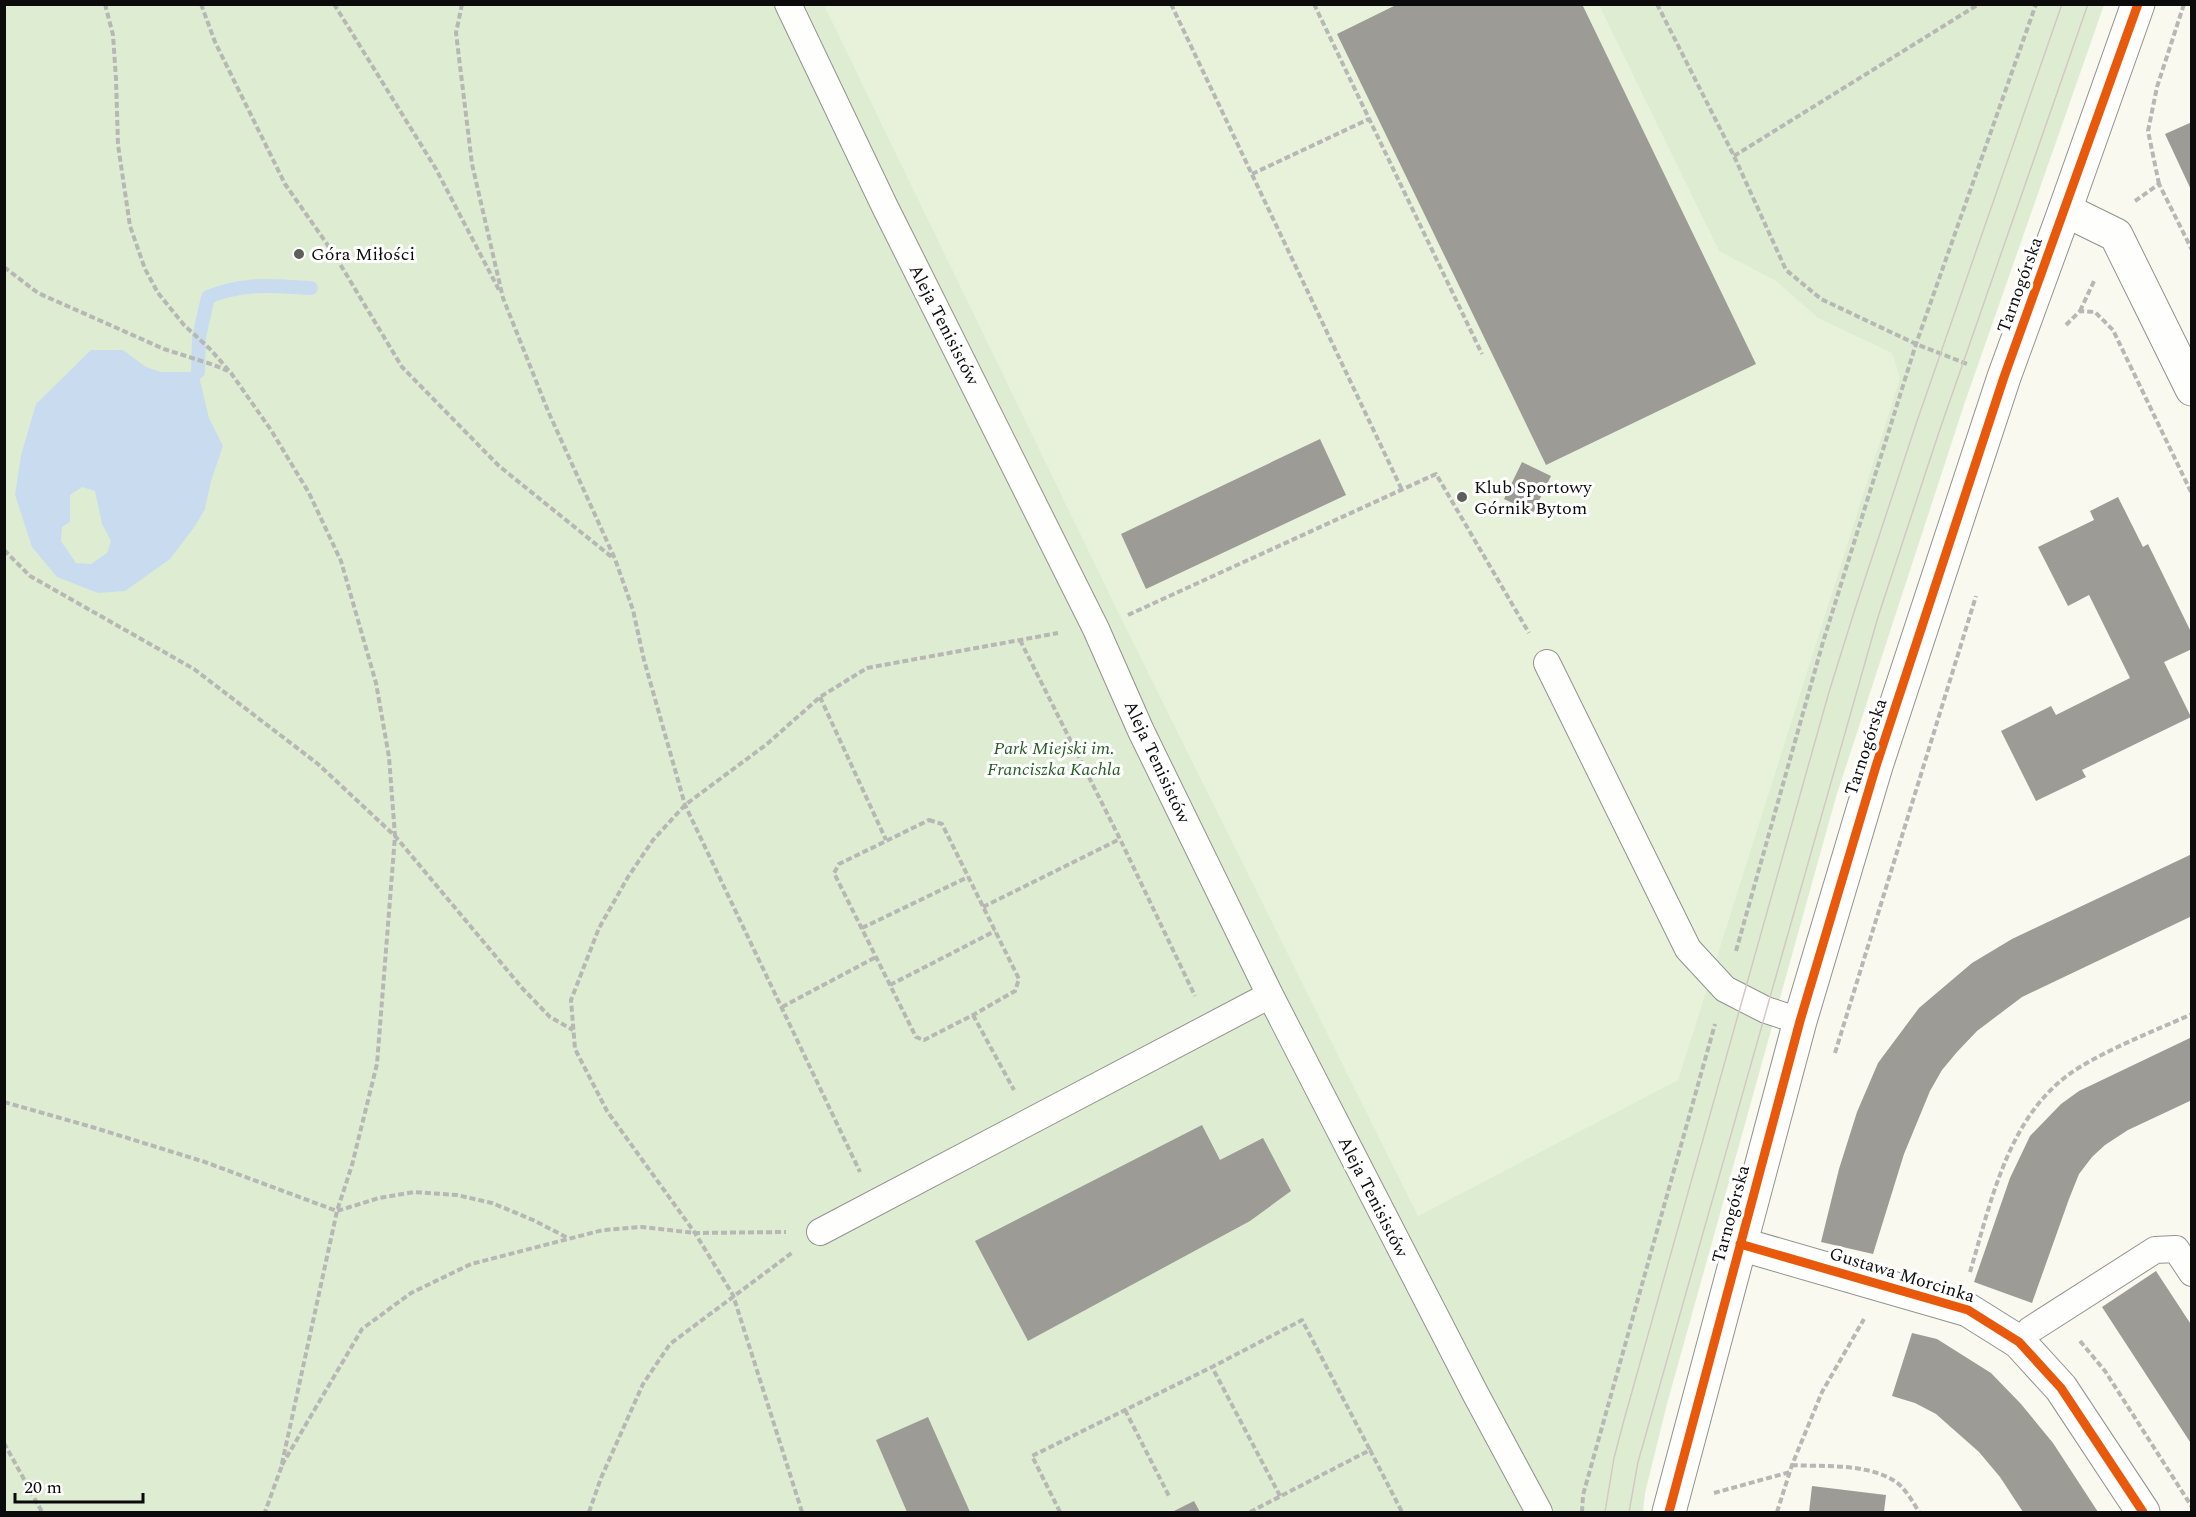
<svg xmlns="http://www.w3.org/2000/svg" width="2196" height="1517" viewBox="0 0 2196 1517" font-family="Spectral,serif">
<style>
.green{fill:#deedd2}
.pitch{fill:#e8f2db}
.water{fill:#c9dcef;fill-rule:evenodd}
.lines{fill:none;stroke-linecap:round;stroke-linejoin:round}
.stream{stroke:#c9dcef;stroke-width:14}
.building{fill:#9c9b96}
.service-casing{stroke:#92928e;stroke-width:28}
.minor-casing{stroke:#92928e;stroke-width:35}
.tertiary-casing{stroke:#92928e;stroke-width:35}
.path{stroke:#b7b7b5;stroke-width:4;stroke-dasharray:6 3;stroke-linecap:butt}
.service{stroke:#fefefd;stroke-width:26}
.minor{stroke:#fefefd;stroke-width:33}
.tertiary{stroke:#fefefd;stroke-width:33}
.tram{stroke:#d4c8c5;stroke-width:1.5}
.cycleway-casing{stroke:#fff;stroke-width:13}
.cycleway{stroke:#e8590c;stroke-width:9}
.poi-dot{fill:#5e5e5b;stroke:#fff;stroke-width:2}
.labels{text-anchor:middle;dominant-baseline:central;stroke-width:6;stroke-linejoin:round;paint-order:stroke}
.poi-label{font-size:18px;fill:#0b0b0b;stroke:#fff;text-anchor:start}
.street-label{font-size:18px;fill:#0b0b0b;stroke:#fff}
.park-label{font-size:18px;font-style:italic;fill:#245c23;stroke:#fff}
</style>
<rect width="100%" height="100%" fill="#f9f9f0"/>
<path class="green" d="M5,5H2104L1965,402L1836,797L1667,1404L1645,1493L1643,1512H5Z"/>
<path class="pitch" d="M824,5H1599L1719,251L1776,281L1818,318L1892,353L1900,378L1678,1080L1418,1216L1120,616Z"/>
<path class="water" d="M91,350H123L146,367L161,372H198L209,418L223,446L211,481L205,509L195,526L170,559L125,591L98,593L57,577L32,547L15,495L21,455L36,404ZM82,487L95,491L102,524L111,541L107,553L91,564L76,563L61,541L62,527L70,522V495Z"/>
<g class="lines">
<path class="stream" d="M198,372L199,337L208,297C244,282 273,286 311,288"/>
</g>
<path class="building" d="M1398,4H1582L1756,364L1546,465L1337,34Z
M2192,122V192L2165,134Z
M1320,439L1346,495L1146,589L1121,534Z
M1522,462L1551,476L1533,513L1504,499Z
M2118,497L2143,547L2148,544L2192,634V649L2164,662L2191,717L2082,770L2086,777L2036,801L2001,731L2051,706L2056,715L2130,678L2089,595L2068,606L2038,547L2094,520L2090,511Z
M2192,854V916L2022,997L1977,1031L1957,1052L1942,1070L1930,1091L1904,1154L1873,1254L1821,1242L1839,1169L1857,1112L1878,1063L1919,1008L1972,963L2012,939Z
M2192,1037V1100L2128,1130L2105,1145L2092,1157L2079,1174L2069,1199L2032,1303L1974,1282L2010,1178L2030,1136L2061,1104L2079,1091Z
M1202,1125L1220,1160L1263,1138L1291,1191L1250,1221L1028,1341L975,1241Z
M2156,1271L2192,1326V1445L2102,1307Z
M1912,1333L1937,1339L1991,1373L2021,1404L2053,1443L2098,1512H2023L2000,1477L1979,1452L1936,1414L1915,1403L1892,1396Z
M928,1417L970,1512H907L876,1440Z
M1812,1486L1886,1495L1884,1512H1809Z
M1194,1501L1200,1512H1172Z"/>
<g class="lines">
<defs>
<path id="service" d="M788,4L885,207L1096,629L1141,731L1270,995L1475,1393L1539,1512
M1547,663L1688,949L1725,989L1766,1010L1800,1021
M820,1232L1270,995
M2019,1342L2030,1330L2155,1250L2176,1249L2192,1273"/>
<path id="minor" d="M1740,1244L1968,1310L2019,1342L2061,1388L2143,1512
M1669,1512L1800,1021L1876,766L2004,377L2065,210"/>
<path id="tertiary" d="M2138,4L2065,210L2116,235L2192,389"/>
</defs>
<use href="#service" class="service-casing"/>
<use href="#minor" class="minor-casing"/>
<use href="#tertiary" class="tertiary-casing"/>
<path class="path" d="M105,4L113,35L116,79L118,145L130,226L145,269L158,293L184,325L210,349L231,373L271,430L309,493L341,561L376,683L389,757L395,836L377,1064L352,1165L337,1211L281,1468L265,1512
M201,4L215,42L285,184L334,254L402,367L499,466L613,558
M334,4L436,169L500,292
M462,4L456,33L472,164L503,298L548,411L615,559L633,610L644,660L685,805L860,1172
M1171,4L1402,490
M1314,4L1482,354
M1657,4L1734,156L1786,270L1821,299L1916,344L1967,364
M1734,156L1979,4
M1252,174L1369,119
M2159,184L2148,131L2157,87L2184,4
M2135,201L2159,184L2192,250
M4,267L38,293L164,349L214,365L228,371
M2080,311L2095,279
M2066,325L2080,311L2095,312L2113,330L2192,494
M4,550L30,576L194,669L318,764L395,836L523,989L550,1017L573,1030
M1128,615L1436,474L1529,633
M1020,640L1120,839L1195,996
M820,697L886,840
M929,820L942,824L1019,979L1015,991L973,1015L924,1040L916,1037L834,873L839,864Z
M983,907L1120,839
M862,928L968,877
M1736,951L1823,642L1916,344L2036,4
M890,985L995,931
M782,1007L876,957
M973,1015L1014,1090
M1835,1053L1976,596
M4,1102L92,1127L205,1162L337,1211L379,1198L414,1192L457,1195L492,1203L533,1220L568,1238
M1970,1272C1992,1199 2009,1110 2080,1067C2115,1046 2154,1031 2192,1014
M2080,1341L2105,1371L2192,1507
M1125,1410L1170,1498
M4,1443L42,1512
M282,1465L362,1329L411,1293L471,1264L603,1230L642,1227L695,1233L786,1232
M1792,1465C1824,1467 1864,1463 1893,1480C1904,1486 1913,1502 1919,1512
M1714,1493L1790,1472
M1280,1496L1212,1367L1302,1320L1370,1450
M589,1512L601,1478L643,1384L670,1344L793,1252
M802,1512L733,1295L695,1233L607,1111L575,1049L571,1000L599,928L628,877L653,840L685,805L767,744L820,697L867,668L1058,633
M1060,1512L1032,1456L1212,1367
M1250,1512L1370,1450L1402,1512
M1582,1512L1583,1495L1715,1024
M1777,1512L1792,1465L1822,1392L1864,1319"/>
<use href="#service" class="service"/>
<use href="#minor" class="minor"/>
<use href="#tertiary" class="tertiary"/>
<path class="tram" d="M1605,1512L1614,1458L1624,1420L1829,692L1855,609L1916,424L2062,4
M1629,1512L1638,1462L1878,617L1939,432L2088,4"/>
<defs>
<path id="cycleway" d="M1740,1244L1968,1310L2019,1342L2061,1388L2143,1512
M1669,1512L1800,1021L1876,766L2004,377L2138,4"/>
</defs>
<use href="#cycleway" class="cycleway-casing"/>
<use href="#cycleway" class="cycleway"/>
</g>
<g class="poi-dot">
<circle cx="299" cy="254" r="6"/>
<circle cx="1462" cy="497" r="6"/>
</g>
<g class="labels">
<g class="poi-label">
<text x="311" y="254">Góra Miłości</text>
<text x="1474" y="487">Klub Sportowy<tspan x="1474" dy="21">Górnik Bytom</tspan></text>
</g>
<g class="street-label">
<text transform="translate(2020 285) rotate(-70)">Tarnogórska</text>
<text transform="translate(944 325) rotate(63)">Aleja Tenisistów</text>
<text transform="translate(1866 747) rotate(-72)">Tarnogórska</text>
<text transform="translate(1157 762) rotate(65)">Aleja Tenisistów</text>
<text transform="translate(1373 1197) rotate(63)">Aleja Tenisistów</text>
<text transform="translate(1731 1214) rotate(-75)">Tarnogórska</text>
<text transform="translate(1902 1275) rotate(17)">Gustawa Morcinka</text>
</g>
<g class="park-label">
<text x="1054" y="748">Park Miejski im.<tspan x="1054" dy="21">Franciszka Kachla</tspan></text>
</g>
</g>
<rect width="2196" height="1517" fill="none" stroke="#0b0b0b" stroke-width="12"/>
<path d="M15 1493v9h128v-9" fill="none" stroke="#0b0b0b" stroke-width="3"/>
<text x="24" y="1493" font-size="18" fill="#0b0b0b" stroke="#ffffff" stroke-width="4.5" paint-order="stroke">20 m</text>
</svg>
